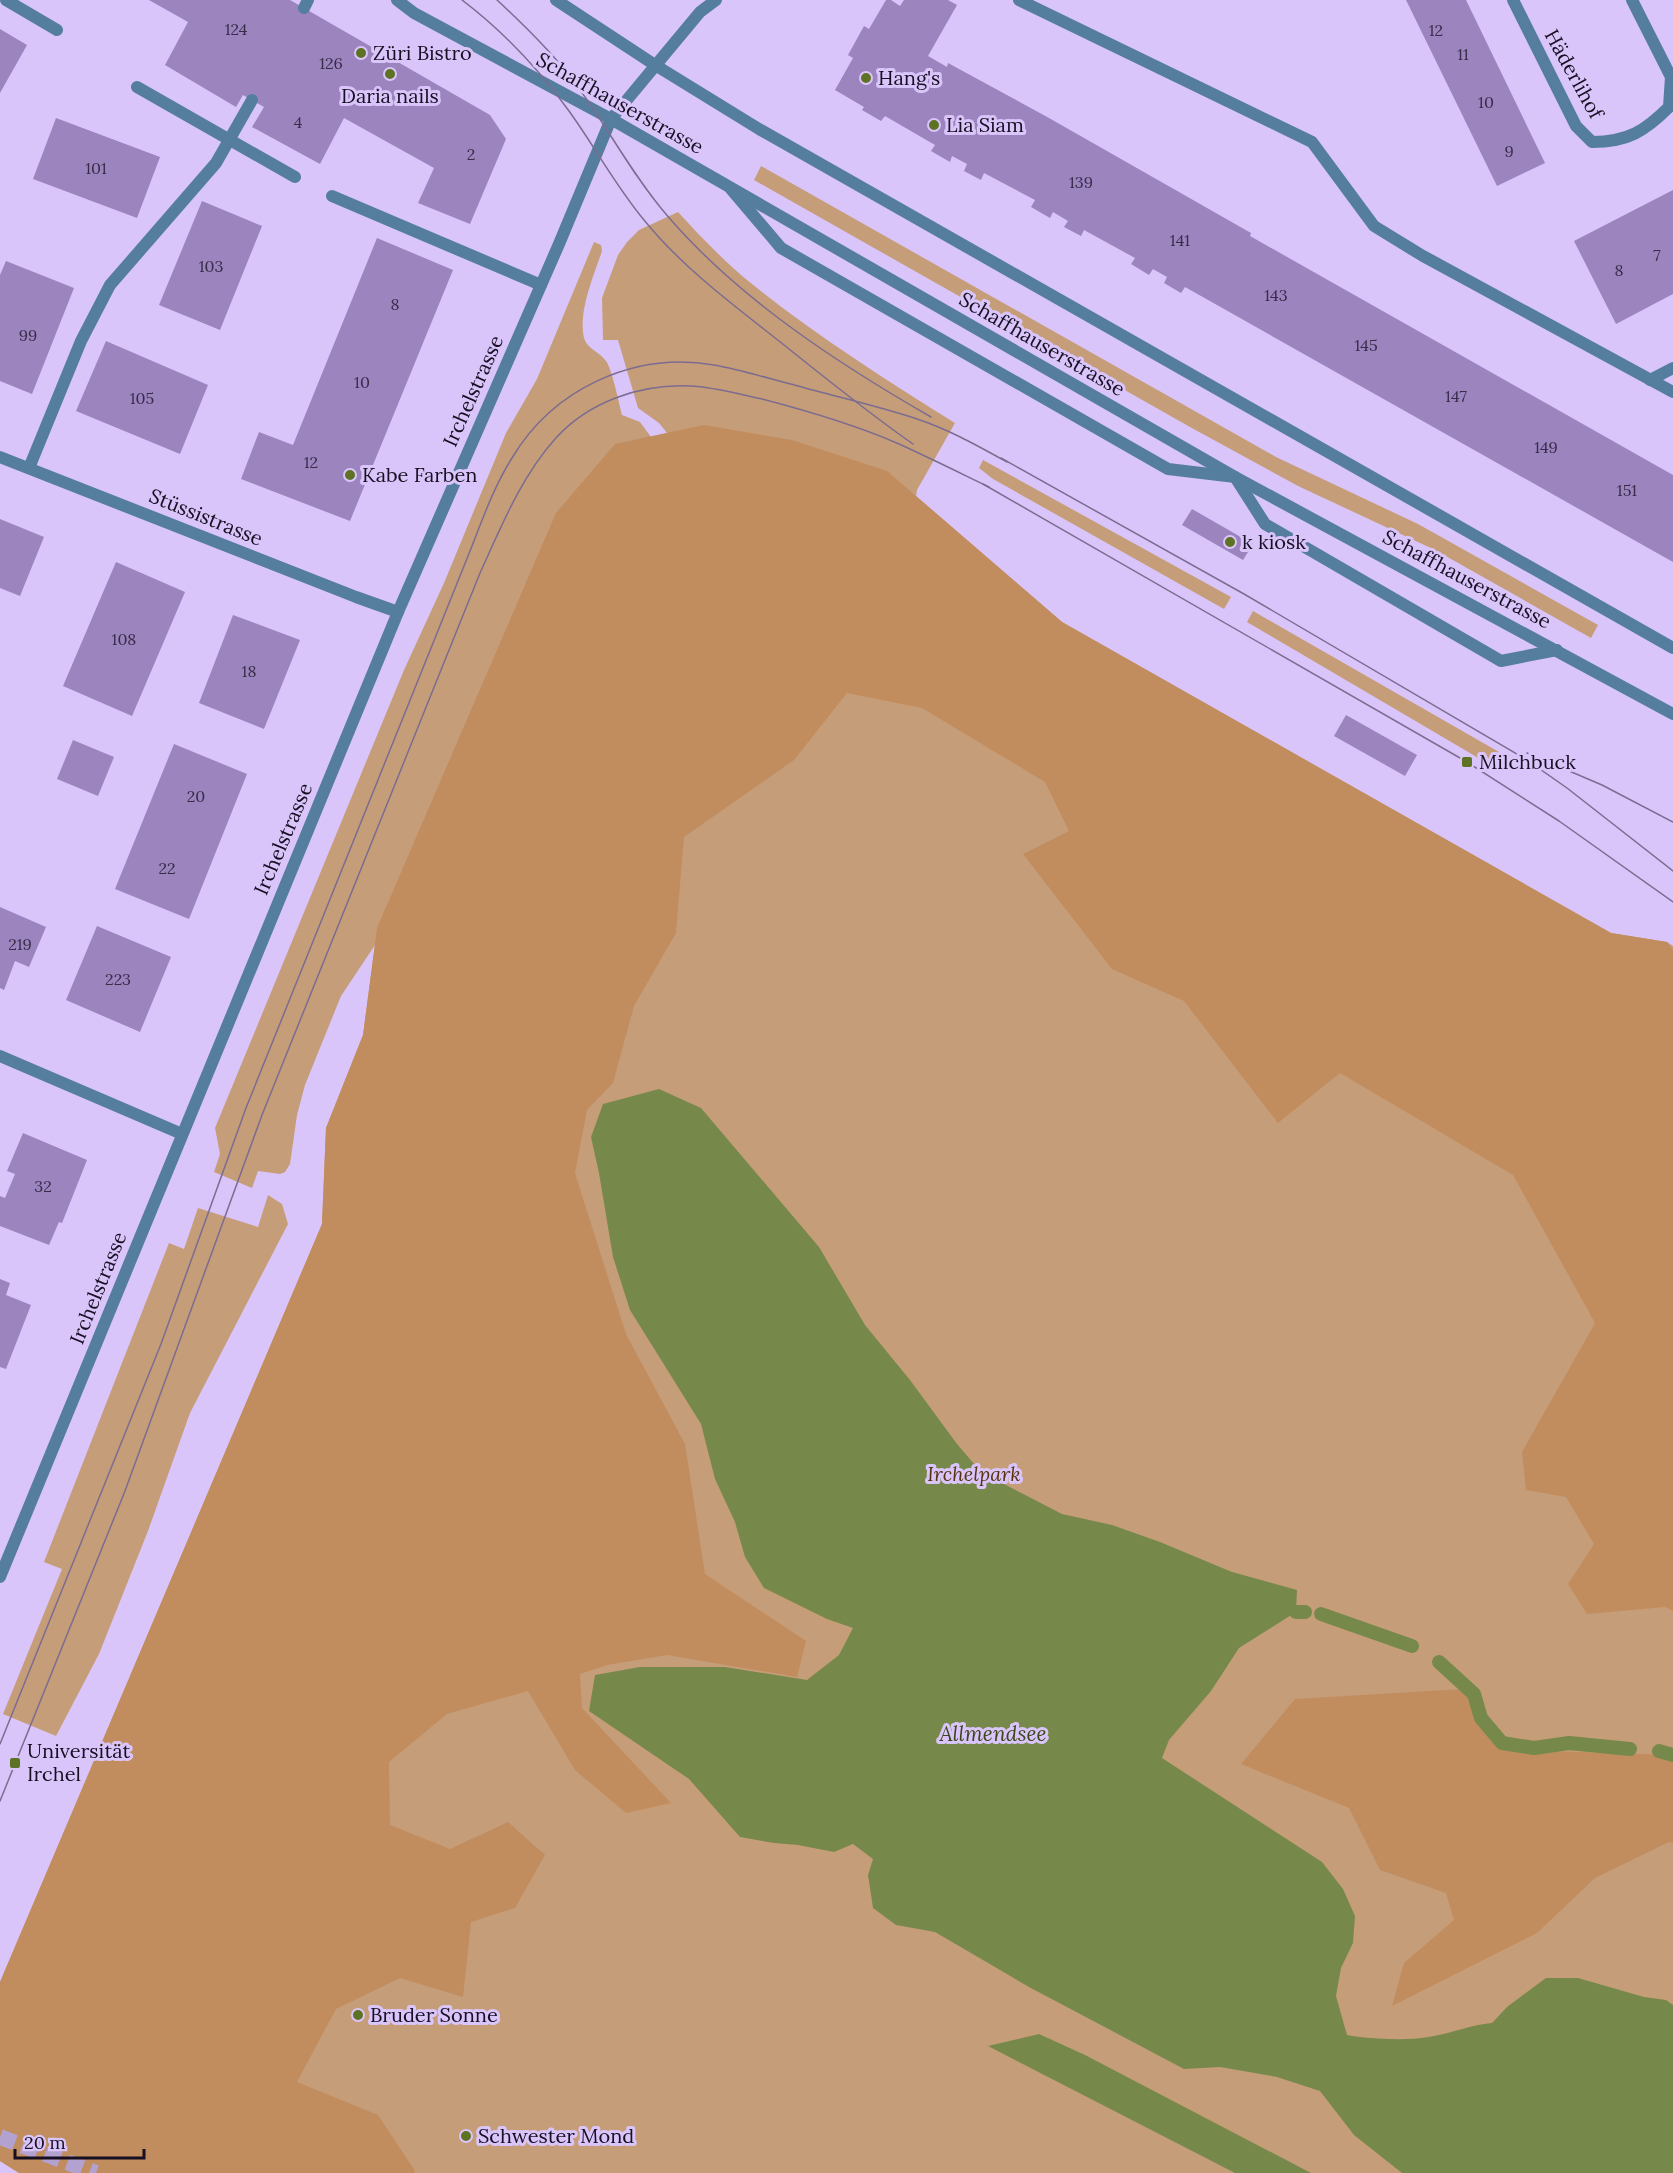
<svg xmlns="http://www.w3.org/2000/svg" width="1673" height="2173" font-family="Lora,serif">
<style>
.green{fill:#c69d79}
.forest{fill:#c18d5e}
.water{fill:#76894b}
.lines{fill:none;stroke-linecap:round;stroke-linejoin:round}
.stream{stroke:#76894b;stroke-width:14}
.building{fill:#9c84bf}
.trunk-tunnel{stroke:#b3a1cf;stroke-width:16;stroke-dasharray:16 8;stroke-linecap:butt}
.service{stroke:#557e9e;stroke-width:12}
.minor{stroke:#557e9e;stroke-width:12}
.tertiary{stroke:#557e9e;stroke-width:12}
.tram{stroke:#7b6c90;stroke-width:1.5}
.poi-dot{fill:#5d7222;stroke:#dac5fa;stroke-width:2}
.labels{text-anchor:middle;stroke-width:6;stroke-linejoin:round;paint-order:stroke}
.number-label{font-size:16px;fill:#382c49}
.poi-label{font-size:20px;fill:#170f22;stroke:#dac5fa;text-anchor:start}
.street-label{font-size:20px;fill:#170f22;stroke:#dac5fa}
.park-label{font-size:20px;font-style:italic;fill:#56330d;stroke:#dac5fa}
.water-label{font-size:21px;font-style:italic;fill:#3a4718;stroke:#dac5fa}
</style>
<rect width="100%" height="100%" fill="#dac5fa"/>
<!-- green -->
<g class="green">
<path d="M761,166L1276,457L1418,524L1598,625L1591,638L1435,550L1298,486L1190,427L754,180Z"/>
<path d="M678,212C700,236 722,259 747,280C812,333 883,378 955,423L917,490L916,496L1062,622L1611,933L1667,942L1673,946V2173H19L0,2161V1982L322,1224L326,1128L363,1035L375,945L341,996L305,1085L297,1115L290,1164L285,1172L280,1174L258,1171L252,1188L214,1172L220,1154L215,1128L404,670L444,583L506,433L537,379L594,242L601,245L602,251C594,275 578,312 584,338C587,349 600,352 606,361C612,369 619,403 622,415L640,422L651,437L667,433L659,423L638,408L618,340H603L602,298L618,255L627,242L639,230Z"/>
<path d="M983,460L1231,597L1224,609L993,479L979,468Z"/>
<path d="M1253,611L1499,752L1492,766L1247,622Z"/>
<path d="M268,1195L282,1204L288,1224L190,1413L148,1531L99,1654L56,1736L3,1714L62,1569L44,1562L169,1243L184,1249L198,1208L258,1227Z"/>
</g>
<!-- forest -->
<g class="forest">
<path d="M704,425L792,440L887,471L1062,622L1611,933L1667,942L1673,950V1611L1665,1607L1587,1614L1568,1584L1594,1544L1566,1497L1526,1490L1522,1452L1595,1323L1513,1175L1340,1073L1278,1123L1184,1001L1112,969L1023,854L1069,831L1045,782L922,708L847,693L794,760L684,837L676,933L634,1006L613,1083L587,1110L575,1173L626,1334L685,1444L705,1574L806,1641L797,1677L667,1655L607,1665L580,1674L582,1708L671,1803L626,1813L575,1770L528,1691L447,1714L389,1762L390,1825L450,1849L508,1822L545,1855L515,1908L471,1922L463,1997L400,1978L336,2009L297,2082L378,2115L415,2171L414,2173H19L0,2161V1982L322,1224L326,1128L363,1035L377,928L556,513L615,444Z"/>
<path d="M1463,1689L1513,1750L1673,1755V1843L1669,1842L1595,1878L1537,1933L1392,2006L1404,1963L1454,1920L1446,1893L1380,1870L1349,1808L1241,1764L1295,1699Z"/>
</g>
<!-- water -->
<g class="water">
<path d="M659,1089L701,1108L819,1247L865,1325L910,1380L957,1444L981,1472L1062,1514L1112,1525L1160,1542L1232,1572L1297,1590L1296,1612L1239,1648L1211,1691L1169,1740L1162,1758L1322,1862L1343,1889L1355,1916L1353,1943L1341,1968L1336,1996L1347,2035C1369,2039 1406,2041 1428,2037C1450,2034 1470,2025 1492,2023L1507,2007L1546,1978H1578L1644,1997L1666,2000L1673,2005V2173H1402L1354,2135L1320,2091L1277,2077L1220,2067L1184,2069L1029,1987L935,1932L896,1925L873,1908L868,1875L873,1859L853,1844L834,1852L798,1845L774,1843L740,1837L689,1779L589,1711L595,1675L640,1667H725L807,1680L839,1655L853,1628L827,1619L764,1588L745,1557L735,1522L715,1479L701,1424L630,1310L613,1257L599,1173L591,1137L603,1104Z"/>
<path d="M1039,2034L1085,2055L1311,2173H1235L988,2046Z"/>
</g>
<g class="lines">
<!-- stream -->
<g class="stream">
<path d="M1296,1612H1305"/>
<path d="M1321,1614L1412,1646"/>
<path d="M1439,1662L1474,1694L1481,1718L1502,1743L1534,1748L1569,1743L1630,1749"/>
<path d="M1659,1751L1673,1755"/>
</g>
</g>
<!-- building -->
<g class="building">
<path d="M149,0H290L490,115L506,139L470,224L418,203L434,168L344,118L320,164L252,127L264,107L243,95L236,107L165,65L188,22Z"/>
<path d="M886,0H891L900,6L904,0H948L957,5L928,56L947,67L948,63L1049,118L1251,233L1250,236L1673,475V562L1185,287L1181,293L1164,283L1167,277L1153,269L1149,275L1131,264L1135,258L1084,230L1081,236L1064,227L1068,221L1053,212L1050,218L1031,207L1035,200L984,173L981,180L964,171L967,164L952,156L950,162L931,151L935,145L885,116L881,121L862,110L864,107L835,90L853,58L848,55L864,26L869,29Z"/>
<path d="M1406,0H1466L1545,163L1497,186Z"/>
<path d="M0,29L27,45L0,93Z"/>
<path d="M56,118L160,157L137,218L33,179Z"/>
<path d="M1673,190V294L1616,324L1574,241Z"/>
<path d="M202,201L262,226L220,330L159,305Z"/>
<path d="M377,238L453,270L350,521L241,479L259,432L293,445Z"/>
<path d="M6,261L74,288L32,394L0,381V275Z"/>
<path d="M106,341L208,385L180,454L76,411Z"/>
<path d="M1192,509L1253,544L1243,560L1182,525Z"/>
<path d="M0,519L44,537L20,596L0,588Z"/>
<path d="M116,562L185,592L132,716L63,686Z"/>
<path d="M233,615L300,640L264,729L199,703Z"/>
<path d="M1346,715L1417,755L1405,776L1334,736Z"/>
<path d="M73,740L114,757L98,796L57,779Z"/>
<path d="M174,744L247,774L189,919L115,889Z"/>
<path d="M0,907L46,927L29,967L15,961L4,990L0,988Z"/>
<path d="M97,926L171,957L140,1032L66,1000Z"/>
<path d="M23,1133L87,1160L62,1223L59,1222L49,1245L0,1226V1196L5,1198L15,1174L7,1171Z"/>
<path d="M0,1279L10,1283L6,1295L31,1305L6,1369L0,1367Z"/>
</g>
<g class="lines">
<!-- trunk-tunnel -->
<path class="trunk-tunnel" d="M0,2137L96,2173"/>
<!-- service -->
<g class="service">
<path d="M6,0L57,30"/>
<path d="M1019,0L1312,142L1374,226L1423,256L1673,392"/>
<path d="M304,8L308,0"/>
<path d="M137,87L295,177"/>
<path d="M731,189L781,248L1168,469L1235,477L1265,524L1501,661L1557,650"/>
<path d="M332,196L541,285"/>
<path d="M1650,380L1673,368"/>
<path d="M29,468L81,341L110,285L216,163L252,100"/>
</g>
<!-- minor -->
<g class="minor">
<path d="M1513,0L1576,126L1592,142C1628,142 1645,131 1669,107L1671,77L1632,0"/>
<path d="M0,457L356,597L398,612"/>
<path d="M0,1056L182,1134"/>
</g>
<!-- tertiary -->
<g class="tertiary">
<path d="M397,0L414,13L611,119L1235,477L1673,714"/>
<path d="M556,0L655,65L759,129L1673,648"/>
<path d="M0,1577L398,612L559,244L611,119L700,12L716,0"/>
</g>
<!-- tram -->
<g class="tram">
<path d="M462,0C504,32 538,68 569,111C595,147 615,185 644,220C682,267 732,304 779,341C823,376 867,412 913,444"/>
<path d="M497,0C524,25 550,50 572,79C605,122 630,172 665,213C736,297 837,363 931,417"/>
<path d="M1001,458L1244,594L1527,760L1567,788L1673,871"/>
<path d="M983,484L1467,762L1559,821L1673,902"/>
<path d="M1527,753L1602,785L1673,822"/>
<path d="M0,1744L161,1344L246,1108L464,566C479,530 491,491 512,458C553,389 634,351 714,365C742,370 770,379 798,386C837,397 878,406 917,419C948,429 978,446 1007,462"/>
<path d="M0,1801L125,1491L262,1115L480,573C501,527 521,477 555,439C589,401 641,384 690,386C714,387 738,394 762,399C808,411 856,425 899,444C930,458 960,473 989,487"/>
</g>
</g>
<!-- markers -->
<g class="poi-dot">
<circle cx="361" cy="53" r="6"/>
<circle cx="390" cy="74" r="6"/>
<circle cx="866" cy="78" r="6"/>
<circle cx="934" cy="125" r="6"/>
<circle cx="350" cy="475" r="6"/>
<circle cx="1230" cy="542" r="6"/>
<rect x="1461" y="756" width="12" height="12" rx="3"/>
<rect x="9" y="1757" width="12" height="12" rx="3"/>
<circle cx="358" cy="2015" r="6"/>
<circle cx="466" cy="2136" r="6"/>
</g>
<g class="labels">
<!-- number labels -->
<g class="number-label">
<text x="236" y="35">124</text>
<text x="1436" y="36">12</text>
<text x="1463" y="60">11</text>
<text x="331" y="69">126</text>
<text x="1486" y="108">10</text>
<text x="298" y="128">4</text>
<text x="1509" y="157">9</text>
<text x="471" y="160">2</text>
<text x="96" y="174">101</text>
<text x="1081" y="188">139</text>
<text x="1180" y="246">141</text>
<text x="1657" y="261">7</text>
<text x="211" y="272">103</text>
<text x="1619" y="276">8</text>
<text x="1276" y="301">143</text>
<text x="395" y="310">8</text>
<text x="28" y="341">99</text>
<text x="1366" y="351">145</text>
<text x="362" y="388">10</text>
<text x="1456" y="402">147</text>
<text x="142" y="404">105</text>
<text x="1546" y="453">149</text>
<text x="311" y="468">12</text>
<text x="1627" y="496">151</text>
<text x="124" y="645">108</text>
<text x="249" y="677">18</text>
<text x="196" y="802">20</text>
<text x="167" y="874">22</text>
<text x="20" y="950">219</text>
<text x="118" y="985">223</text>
<text x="43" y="1192">32</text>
</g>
<!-- poi labels -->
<g class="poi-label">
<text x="373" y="60">Züri Bistro</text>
<text x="878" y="85">Hang's</text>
<text x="390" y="103" text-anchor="middle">Daria nails</text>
<text x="946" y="132">Lia Siam</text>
<text x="362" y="482">Kabe Farben</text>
<text x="1242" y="549">k kiosk</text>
<text x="1479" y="769">Milchbuck</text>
<text x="27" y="1758">Universität<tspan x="27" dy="23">Irchel</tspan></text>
<text x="370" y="2022">Bruder Sonne</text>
<text x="478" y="2143">Schwester Mond</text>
</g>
<!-- street labels -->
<g class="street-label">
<text transform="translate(1574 74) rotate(61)" y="7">Häderlihof</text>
<text transform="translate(620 103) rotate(29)" y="7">Schaffhauserstrasse</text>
<text transform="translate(1042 344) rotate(30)" y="7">Schaffhauserstrasse</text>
<text transform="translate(473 391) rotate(-66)" y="7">Irchelstrasse</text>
<text transform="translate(206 517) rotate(22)" y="7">Stüssistrasse</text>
<text transform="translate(1467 579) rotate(28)" y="7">Schaffhauserstrasse</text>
<text transform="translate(283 839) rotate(-67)" y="7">Irchelstrasse</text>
<text transform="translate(98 1288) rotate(-68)" y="7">Irchelstrasse</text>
</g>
<!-- park labels -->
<g class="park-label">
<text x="974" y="1481">Irchelpark</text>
</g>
<!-- water labels -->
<g class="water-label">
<text x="993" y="1741">Allmendsee</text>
</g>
</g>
<!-- scale -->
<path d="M15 2149v9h129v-9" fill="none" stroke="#170f22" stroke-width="3"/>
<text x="24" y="2149" font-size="18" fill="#170f22" stroke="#dac5fa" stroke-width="4.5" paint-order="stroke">20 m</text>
</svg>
